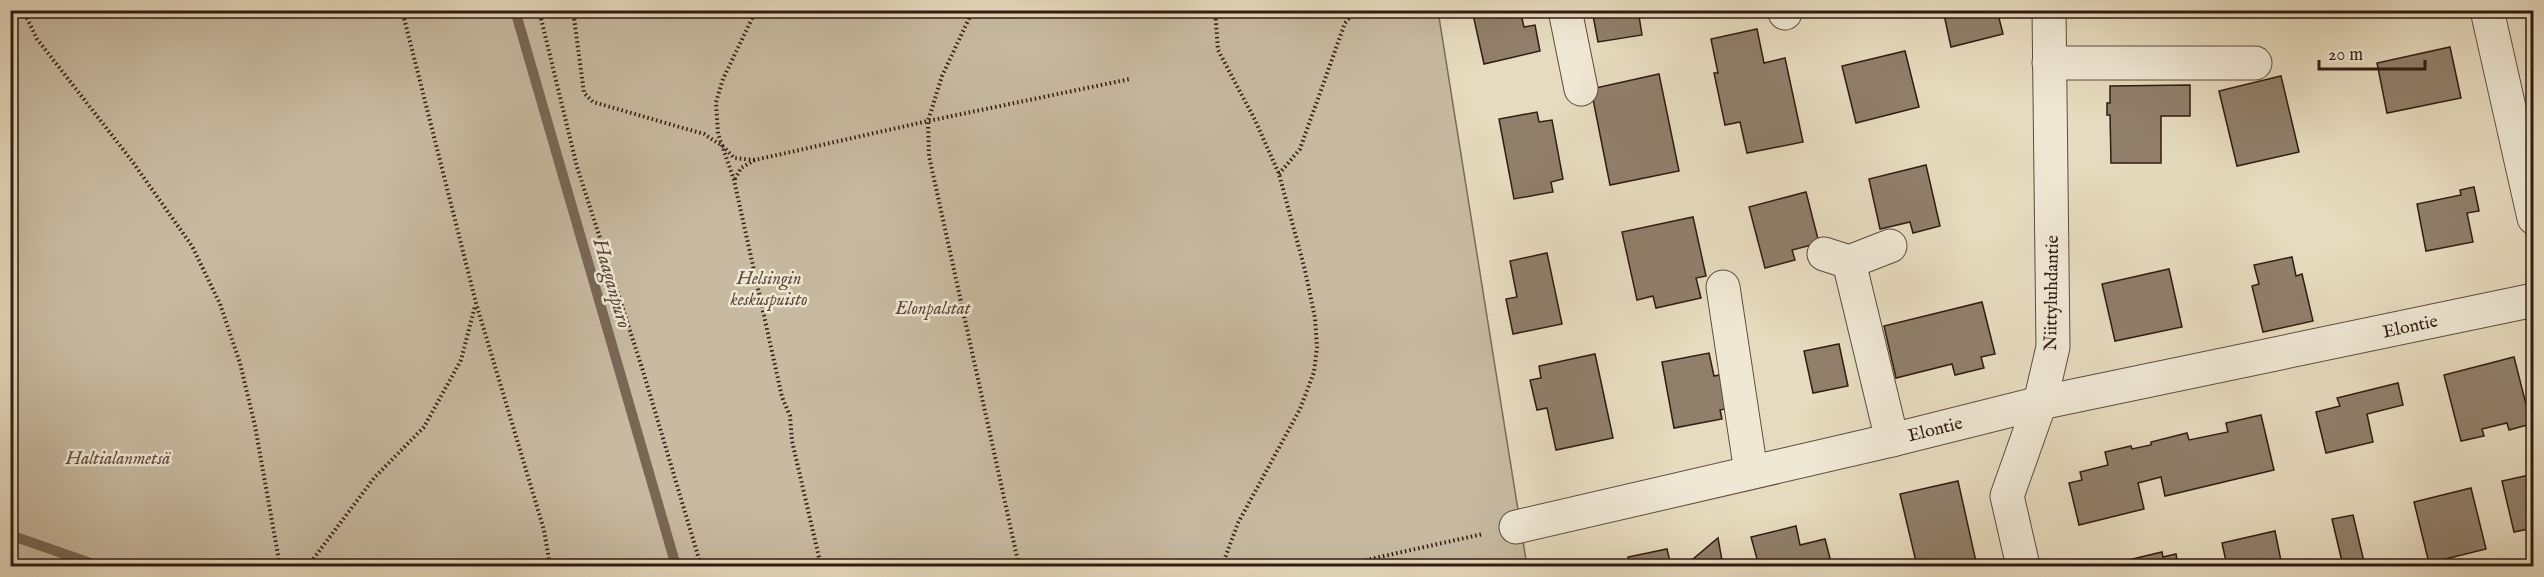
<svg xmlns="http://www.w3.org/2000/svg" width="2544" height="577" font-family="'IM FELL English',serif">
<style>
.green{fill:#c7baa1;stroke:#7c6a5a;stroke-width:1.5}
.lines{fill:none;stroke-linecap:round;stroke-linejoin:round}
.stream{stroke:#796756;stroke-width:10}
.building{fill:#907f6b;stroke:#321b12;stroke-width:1.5}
.minor-casing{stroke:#5f4b3d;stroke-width:35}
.path{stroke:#321b12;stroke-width:4;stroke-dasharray:1.5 3;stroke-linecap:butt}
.minor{stroke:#efe8d5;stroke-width:33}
.labels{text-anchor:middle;stroke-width:5;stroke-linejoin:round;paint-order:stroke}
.park-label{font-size:18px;font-style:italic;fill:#5f4b3d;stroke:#efe8d5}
.street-label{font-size:18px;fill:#321b12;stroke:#efe8d5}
.water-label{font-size:20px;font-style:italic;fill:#5c473a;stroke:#efe8d5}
</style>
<rect width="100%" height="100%" fill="#e6dbbe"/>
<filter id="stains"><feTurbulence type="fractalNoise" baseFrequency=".00333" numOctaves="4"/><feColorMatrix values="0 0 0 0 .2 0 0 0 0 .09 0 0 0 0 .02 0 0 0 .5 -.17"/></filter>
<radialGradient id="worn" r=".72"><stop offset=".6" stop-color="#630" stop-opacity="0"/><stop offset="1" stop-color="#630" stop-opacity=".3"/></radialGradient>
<!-- green -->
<path class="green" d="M10,11H1438L1527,566H11Z"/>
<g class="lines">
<!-- stream -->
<g class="stream">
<path d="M515,10L676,566"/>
<path d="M10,535L99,566"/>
</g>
</g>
<!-- building -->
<g class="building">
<path d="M1472,10H1520L1524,27L1535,25L1540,51L1484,64Z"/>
<path d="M1592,10H1638L1642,35L1598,42Z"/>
<path d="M1943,10H1997L2003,34L1951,47Z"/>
<path d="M1757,29L1764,63L1785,58L1803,142L1747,153L1740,122L1725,125L1714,73H1718L1711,39Z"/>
<path d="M2450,47L2461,98L2387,113L2377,63Z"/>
<path d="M1905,51L1919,107L1856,123L1842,66Z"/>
<path d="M1659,74L1679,171L1610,185L1591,89Z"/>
<path d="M2281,76L2299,152L2237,166L2219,91Z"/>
<path d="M2190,85V116H2161V163H2111L2110,115H2107V103H2110V86Z"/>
<path d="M1537,112L1539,122L1552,120L1563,179L1551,182L1553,192L1514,199L1499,119Z"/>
<path d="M1926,165L1940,226L1913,233L1910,222L1880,229L1869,179Z"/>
<path d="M2474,187L2479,211L2467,213L2473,242L2426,251L2417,204L2461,195L2460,190Z"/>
<path d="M1806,192L1819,243L1792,250L1795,260L1765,268L1749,207Z"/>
<path d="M1693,217L1706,276L1696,278L1701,298L1656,308L1653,296L1637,300L1622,232Z"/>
<path d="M1547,253L1562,324L1513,334L1506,299L1517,297L1510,261Z"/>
<path d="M2292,257L2296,276L2302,274L2313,321L2263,332L2252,286L2259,284L2254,265Z"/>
<path d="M2169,269L2182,327L2115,341L2102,284Z"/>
<path d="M1982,302L1995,354L1981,357L1984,368L1955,375L1952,364L1896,378L1884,326Z"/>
<path d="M1839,344L1848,386L1813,393L1804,351Z"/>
<path d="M1709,353L1714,376L1724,374L1730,408L1720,410L1722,419L1674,428L1662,362Z"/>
<path d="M1595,354L1613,438L1556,450L1547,408L1537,410L1530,380L1541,378L1539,366Z"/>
<path d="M2514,357L2531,424L2509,430L2507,423L2482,429L2484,436L2461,441L2444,375Z"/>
<path d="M2398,383L2403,405L2367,414L2373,442L2326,453L2316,412L2340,406L2337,398Z"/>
<path d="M2261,415L2274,470L2165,496L2161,477L2138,483L2144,509L2079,525L2069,483L2082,480L2080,472L2108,465L2105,452L2131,446L2132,449L2151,445V442L2187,433L2189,440L2228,432L2226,423Z"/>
<path d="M2534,474V528L2514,532L2502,481Z"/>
<path d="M1958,481L1977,566H1917L1900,494Z"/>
<path d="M2471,488L2486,549L2429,563L2414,502Z"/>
<path d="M2353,515L2365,566H2343L2332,519Z"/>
<path d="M1796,526L1800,545L1825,539L1832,566H1759L1751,537Z"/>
<path d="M2275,531L2282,566H2227L2222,543Z"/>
<path d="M1718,538L1723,566H1695L1693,559Z"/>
<path d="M1667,549L1671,566H1630L1628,557Z"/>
<path d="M2162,552L2163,557L2176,554L2178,566H2120L2129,564L2128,560Z"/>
</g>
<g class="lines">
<defs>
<g id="minor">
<path d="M1565,10L1581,89"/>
<path d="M1784,10L1785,13"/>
<path d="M2487,10L2534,218"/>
<path d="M2049,63H2255"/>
<path d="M1824,254L1849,262L1890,246"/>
<path d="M1849,262L1892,440"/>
<path d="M1723,287L1751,472"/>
<path d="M1516,527L1892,440L2040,403L2534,300"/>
<path d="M2023,566L2007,496L2040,403L2053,347L2049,10"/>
</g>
</defs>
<!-- minor casing -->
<use href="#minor" class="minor-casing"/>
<!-- path -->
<g class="path">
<path d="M23,10L37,39L132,161L192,246L220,304L240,363L255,426L280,566"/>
<path d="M402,10L476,303L544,530L550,566"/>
<path d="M539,10L577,167L643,371L701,566"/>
<path d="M573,10L584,93L593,102L704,134L724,147L734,158L755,160"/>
<path d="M756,10L723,79L716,102L718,134L734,180L782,397L790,416L792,441L821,566"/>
<path d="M973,10L942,76L928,121L929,156L1019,566"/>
<path d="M1215,10L1218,50L1255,120L1279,174L1305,270L1315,318L1317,347L1314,372L1300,409L1238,523L1222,566"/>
<path d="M1279,174L1300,149L1345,23L1356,10"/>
<path d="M735,179L741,168L755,160L928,121L1130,79"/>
<path d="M10,564L17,566"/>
<path d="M308,566L374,478L424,427L461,360L475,306"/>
<path d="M1339,566L1483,534"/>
</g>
<!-- minor -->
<use href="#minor" class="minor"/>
</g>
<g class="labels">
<!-- park labels -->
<g class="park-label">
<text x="769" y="284">Helsingin<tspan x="769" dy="21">keskuspuisto</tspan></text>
<text x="933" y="314">Elonpalstat</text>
<text x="118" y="464">Haltialanmetsä</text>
</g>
<!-- street labels -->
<g class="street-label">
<text transform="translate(2051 293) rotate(-89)" y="6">Niittyluhdantie</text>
<text transform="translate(2410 326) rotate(-12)" y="6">Elontie</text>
<text transform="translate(1935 429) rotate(-14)" y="6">Elontie</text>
</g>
<!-- water labels -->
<g class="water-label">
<text transform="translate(613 283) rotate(74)" y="7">Haaganpuro</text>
</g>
</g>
<!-- margin -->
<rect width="2544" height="577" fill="none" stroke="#e6dbbe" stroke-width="36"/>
<rect x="12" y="12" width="2520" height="553" fill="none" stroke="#321b12" stroke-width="3"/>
<rect x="18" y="18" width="2508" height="541" fill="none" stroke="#321b12" stroke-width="1.5"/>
<!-- scale -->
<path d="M2319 60v9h106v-9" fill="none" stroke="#321b12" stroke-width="3"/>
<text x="2328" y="60" font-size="18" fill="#321b12" stroke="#efe8d5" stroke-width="4.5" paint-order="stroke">20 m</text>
<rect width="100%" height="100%" filter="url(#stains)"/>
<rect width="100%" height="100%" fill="url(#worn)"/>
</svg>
